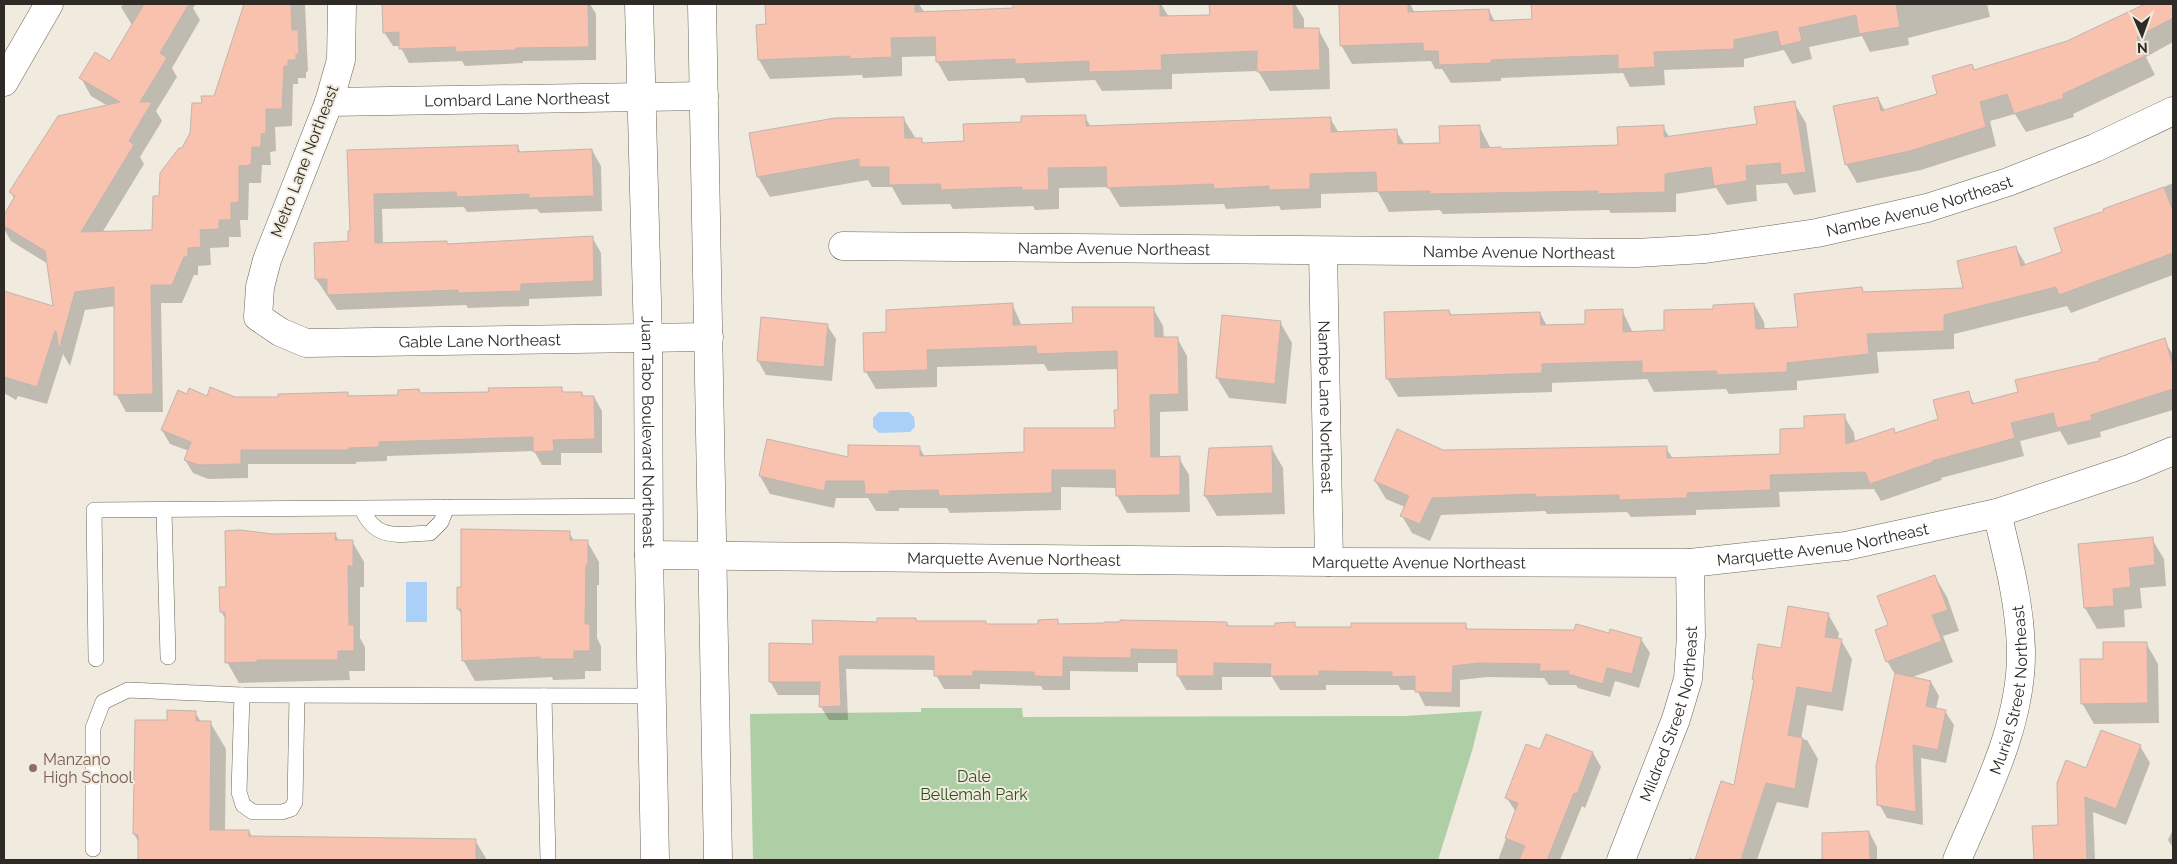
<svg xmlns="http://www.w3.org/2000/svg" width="2177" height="864" font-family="Raleway,sans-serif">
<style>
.green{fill:#aecea5}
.water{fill:#abd0f7}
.shadow{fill:#0003}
.building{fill:#f8c2af;stroke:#c2b4af}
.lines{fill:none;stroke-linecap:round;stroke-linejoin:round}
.lane-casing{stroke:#6b655b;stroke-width:16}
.street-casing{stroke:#6b655b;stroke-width:29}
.secondary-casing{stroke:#6b655b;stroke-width:29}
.lane{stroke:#fff;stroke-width:15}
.street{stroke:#fff;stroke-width:28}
.secondary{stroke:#fff;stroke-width:28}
.education-dot{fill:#8d6e63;stroke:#f1eade;stroke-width:2}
.labels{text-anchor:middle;stroke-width:4;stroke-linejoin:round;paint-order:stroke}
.street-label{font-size:16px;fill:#2e2b26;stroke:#f1eade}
.education-label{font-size:16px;fill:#785e54;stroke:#f1eade;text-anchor:start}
.park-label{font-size:16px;fill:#29541c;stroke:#f1eade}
</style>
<rect width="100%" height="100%" fill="#f1eade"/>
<!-- green -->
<path class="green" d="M921,708H1022L1023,717L1405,716L1482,711L1472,751L1438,860H753L750,714L921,712Z"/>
<!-- water -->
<g class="water">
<path d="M879,412H909L914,417L915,427L910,432L879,433L873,427V418Z"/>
<rect x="406" y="582" width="21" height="40"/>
</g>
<!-- shadow -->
<g class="shadow">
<path d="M123,4H196L193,8L200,20L172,68L177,77L156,111L162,121L140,157L144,164L102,233L153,231L160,197L203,105L215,97L246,4H305L308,71L306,72V78H298V84H293L292,126L275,127L276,151L270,152L271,165H262L261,183H249L248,220H240L241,237H229V247L210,248L211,265L198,266V275H194L182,303H161L163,412H126L116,394V306L85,310L70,366L63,354L47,404L18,396L16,400L4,393L5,293L54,308L48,264L11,241L4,229V218L15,199L10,192L108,106L91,96L81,78L111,63L132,25L121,7Z"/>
<path d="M383,4H590L596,14V60L523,61V63L465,66L462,61L409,63L400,46H393L384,32Z"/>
<path d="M767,4H919L925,13L1014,10V4H1161L1169,17L1211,16V4H1295L1304,19V30L1318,29L1329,49L1330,89L1270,91L1258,71L1172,74V89L1102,91L1095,80L1027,83L1024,78L948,81L937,61V56L902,57V76L863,78L862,75L770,79L759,60L767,25Z"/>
<path d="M1340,4H1410L1415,13L1489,10L1495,22L1533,20V4H1987L1990,17L1908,38L1909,45L1870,52L1862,36L1809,47L1812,59L1792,64L1784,50L1744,59V67L1664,70L1665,85L1630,87L1623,73L1501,78V81L1451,83L1442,69H1435L1431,61L1352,64L1341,45Z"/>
<path d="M2141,4H2173V42L2146,57L2155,75L2073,114L2074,117L2026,132L2015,114L1990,121L1996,146L1921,170L1857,183L1846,164L1878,98L1885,111L1939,94L1972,65L1975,71L2068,42L2142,7Z"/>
<path d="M1794,103L1806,123L1816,192L1794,195L1787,183L1756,185L1757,201L1727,205L1716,188L1676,194V212L1611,213L1609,210L1443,214L1440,210L1389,212L1378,192L1321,194V208L1281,210L1279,206L1226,209L1224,204L1120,207L1108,187L1059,188V209L1035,210L1033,206L953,209L950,204L902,205L892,187H872L868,180L770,197L758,177L751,134L903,118L916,139H921L924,144L965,142L1023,123L1085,117L1091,127L1330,118L1339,133L1396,131L1405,145L1441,144L1479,126L1491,149L1502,150L1619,146L1663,127L1670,138L1758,125Z"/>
<path d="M517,146L521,153L592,150L601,166L602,211L540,213L537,209L467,212L464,207L382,209L383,244L446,242L448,245L592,237L601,253L602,296L529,299V306L468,308L466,305L337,310L316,279L350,243L351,233L348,151Z"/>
<path d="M2173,183V275L2071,313L2067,306L1954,334V349L1877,352L1879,373L1797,381V390L1729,394L1726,389L1654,392L1647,379L1552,383V392L1398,397L1387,378L1449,311L1452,316L1540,313L1547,326L1587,325L1622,310L1633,333L1666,331L1714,310L1754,304L1764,322L1765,330L1799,328L1862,288L1864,293L1965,289L2016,248L2026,265L2063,252L2106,212Z"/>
<path d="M1012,304L1022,326L1074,324L1153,308L1163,326L1164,338H1177L1187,356L1188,411L1160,412V458H1179L1189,475L1190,512L1127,513L1117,495V488L1061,487V510L950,513L947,508H899V511H876L868,498H836L834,508L770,494L760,476L850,458L919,447L925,457L1025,453L1116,429L1119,411V369L1048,371L1044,364L937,367V387L876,389L866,372L888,334Z"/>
<path d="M1280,322L1292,343L1286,404L1229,398L1217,378Z"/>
<path d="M827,325L836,339L832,381L766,375L758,361Z"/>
<path d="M2164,340L2172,353L2173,352V410L2100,432L2101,437L2068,445L2060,431L2020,441L2024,456L1941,478L1942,480L1881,501L1874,489L1779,492L1780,507L1696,510V515L1631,517L1627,512L1547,514L1545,511L1441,515L1430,541L1412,533L1402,516L1405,507L1386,499L1375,481L1443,451L1666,448L1673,459L1782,455L1806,430L1844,416L1854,433L1855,442L1893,429L1896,434L1940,420L1968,392L1975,405L2019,393Z"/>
<path d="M561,388L564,393H582L584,397H594L602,411V453H561V465H542L534,451L387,456V461L356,462V464H248V478L208,479L193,473L185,460L189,451L170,444L162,430L187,395L235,399L347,394L349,398L421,394H490Z"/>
<path d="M1271,447L1283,468L1285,514L1217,516L1205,496Z"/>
<path d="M569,532L574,541H587L599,562V585H597V638L601,646V671H585V679L553,680L552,677L475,681L463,660V616L458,609L462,588Z"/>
<path d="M335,534L339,541H352L364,562V587H360V638L365,647V671H349L350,680L239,683L227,662L226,620L221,611L227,588L273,535Z"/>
<path d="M2152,539L2164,559L2166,586L2140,588L2142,608L2124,610L2125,627L2097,629L2085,608L2079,545Z"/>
<path d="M1935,577L1947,597L1959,631L1943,636L1953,662L1910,678L1931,682L1939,696L1936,709L1945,711L1954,725L1946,763L1921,758L1923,825L1887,818L1879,804L1896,676L1887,661L1889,626Z"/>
<path d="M1828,614L1839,633L1838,640H1841L1852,659L1843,711L1807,705L1801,739L1807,740L1818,759L1808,808L1777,802L1757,860H1689V858L1696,860L1735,787L1755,682L1753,679L1782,649Z"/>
<path d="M916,619L917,622L987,626L1039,625L1057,621L1060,625L1227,623L1229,627H1276L1294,624L1296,628L1352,629L1465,624L1468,630L1610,634L1641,639L1650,653L1639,688L1615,681L1610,697L1578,688L1576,685H1549L1544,678L1487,677L1460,680V707L1425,706L1417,690H1401L1398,685H1326V690H1280L1272,677H1222V690H1186L1178,676V663H1138V672L1070,671V690H1043L1041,686L980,684V689H944L936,675V670L846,669L848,720H829L821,707V695H778L770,681L814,645L878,623Z"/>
<path d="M2146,643L2158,664L2159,723L2094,724L2082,703L2104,660Z"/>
<path d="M195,712L201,722H210L226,749L225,831H249L252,837L475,840L487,860H139V843L134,834L168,721Z"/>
<path d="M1547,735L1593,753L1601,767L1585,808L1582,806L1560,860H1498L1516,812L1506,797L1541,751Z"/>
<path d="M2140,746L2150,763L2126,825L2093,812L2095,860H2035L2034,827L2060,826L2087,770Z"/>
<path d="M2173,829V848L2168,840Z"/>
<path d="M1869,832L1877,847V860H1824L1823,834Z"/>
</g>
<!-- building -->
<g class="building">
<path d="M144,4H189L160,53L167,58L140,102H152L129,141L134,145L81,232L152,230L153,196H159L160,173L179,148H182L190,133L192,103H202L201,96H214L244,4H291L292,30H298L299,54H296V60H288V66H284L282,109H266V133L261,134V147H252L251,165L239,166V202L231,203V220H219V229L200,230L201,247L188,248V257H184L172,285H151L153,394L114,395V287L75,292L59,350L56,331H55L37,387L4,377V291L53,306L45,251L4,226V215L15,196L9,192L58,116L120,102L79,78L95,52L110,61Z"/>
<path d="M382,4H588L589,47L516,48V50L456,52L455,47L399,49V32L383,33Z"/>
<path d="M765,4H915V12L1013,8V4H1160V16L1210,15L1209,4H1293L1294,28H1319L1320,70L1257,72V51L1161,55L1162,70L1089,72V61L1015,64V59L936,62L935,37L891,38L892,57L850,59V56L758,60L756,25L766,24Z"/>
<path d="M1339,4H1408V12L1489,9L1490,21L1532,19L1531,4H1896L1900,27L1859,34L1856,15L1799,28L1802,41L1781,46L1777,31L1734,40V49L1654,52L1655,67L1618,69V55L1491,60V63L1439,65L1438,51H1423V43L1340,46Z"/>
<path d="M2145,4H2173V18L2137,37L2145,56L2063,94L2064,98L2014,114L2007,94L1980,102L1986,127L1910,151L1845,165L1833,106L1878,97L1881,111L1937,94L1932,76L1972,64L1974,70L2067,41Z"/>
<path d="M1795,101L1806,172L1781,175L1780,163L1746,166L1747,181L1714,186L1711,167L1665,174V192L1598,194V191L1430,194V191L1377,192L1376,172L1310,174V189L1269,190V186L1214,189L1213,184L1107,188L1106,167L1048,168L1049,190H1022V187L941,190L940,184L889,185V167H859V159L757,177L749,133L835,118L904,117L905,138H922V143L964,141L963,124L1021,122V116L1086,115V126L1331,117V132L1397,129L1398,144L1440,143L1439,126L1480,125L1481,148L1501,147V149L1618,145L1617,127L1664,125V137L1757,124L1754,107Z"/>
<path d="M518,145V152L592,149L594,196L529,198V194L457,197L456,192L374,194L375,243L447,241V244L593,236L594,281L521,284V291L458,293V290L327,295V279H315L314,243L348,241V231H350L347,150Z"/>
<path d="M2164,187L2173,211V253L2059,295L2056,287L1944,315V331L1867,334L1869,354L1787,363V372L1717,375L1716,371L1642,373V361L1542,364V373L1386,379L1384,312L1449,310L1450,315L1540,312L1541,325L1585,324V310L1623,309V332L1664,330V310L1713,309V305L1754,303L1756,329L1798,327L1794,294L1862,287L1863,292L1963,288L1957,261L2016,246L2021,266L2062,252L2054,228L2104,211L2103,209Z"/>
<path d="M1013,303V325L1073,323L1072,307H1154L1155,337H1178L1179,394L1150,395L1151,457L1180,456V495L1116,496L1115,470H1052V493L939,496L938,490L889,491V494H865L864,481H826L824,491L759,476L767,439L848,457V445L920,446V456L1024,452V428H1115L1114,410H1118L1117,351L1037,354L1036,346L927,350L928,370L864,372L863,333L886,332V310Z"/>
<path d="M1222,315L1281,321L1275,384L1216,378Z"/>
<path d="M761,317L828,324L824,367L757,361Z"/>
<path d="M2165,338L2173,366V389L2091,415L2092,420L2057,428L2053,413L2011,423L2015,438L1932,461L1933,462L1870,484L1865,472L1770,475L1771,490L1687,493V498L1619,500V495L1536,497L1535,494L1432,498L1420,524L1400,516L1409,496L1374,481L1397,429L1443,450L1667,446V458L1780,454V429L1804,428V416L1845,414L1846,444L1894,428L1895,433L1938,419L1933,400L1969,391L1972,404L2018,392L2015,380L2099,361V359Z"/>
<path d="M210,387L235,397H278V394L316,393L348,392V396L398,395V390L419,389L420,393L489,392L488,388L562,387V392H582V396H594L595,439L553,440L554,451L533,452V437L379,442V447L349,448L348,450H241V464L199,465L184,460L191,442L161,430L178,390L187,394L189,388L207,396Z"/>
<path d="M1272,446L1273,493L1204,496L1209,448Z"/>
<path d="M461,529L570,531V540H588V565H586L585,624H590V651H574V659H540V657L462,661L461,609H457V587H461Z"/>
<path d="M240,530L273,534L336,533L335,540H353V566H348L349,625H354V651H338V660H257V662L225,663V612H220L219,587H226L225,531Z"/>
<path d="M2153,537L2155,565L2129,568L2131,587L2113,589L2114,606L2084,608L2078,544Z"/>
<path d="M1935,575L1948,610L1932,615L1942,641L1886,662L1875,630L1888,625L1877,596Z"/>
<path d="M1788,606L1829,613L1825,637L1842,639L1832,693L1797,687L1788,735L1803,738L1795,789L1766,783L1741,860H1695L1721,781L1734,785L1754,680L1752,679L1758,644L1781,648Z"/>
<path d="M877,618H916V621H986V624H1038V620L1058,619V624L1104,623V622H1120V620L1227,622V626H1275V623L1295,622V627H1351V623H1466V629L1574,630L1576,624L1609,633L1610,629L1642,638L1632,674L1607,668L1603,684L1568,674L1569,671H1539L1540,664L1478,663L1453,666L1452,693L1415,692V676L1392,677V672L1319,671V676H1270L1271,664L1214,663V676H1177V650L1131,649V658L1063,657V677L1034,676V672L973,671V676H934V656H839L841,706L819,707L820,682H769V643L813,644L812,620L877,622Z"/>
<path d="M2103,642H2147L2148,703L2081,704L2080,659H2103Z"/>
<path d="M1895,673L1931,681L1926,706L1946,710L1938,750L1913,745L1916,812L1877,805L1876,766Z"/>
<path d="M167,710L196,711V721H211L210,830H249V836L476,839V860H138V835L133,834L135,720H167Z"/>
<path d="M2101,730L2141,745L2116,809L2085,797L2087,860H2034L2032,826L2058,825L2057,783L2066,760L2086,768Z"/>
<path d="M1546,734L1593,752L1577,794L1574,793L1547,860H1519L1525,846L1505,838L1518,803L1505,798L1526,744L1540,749Z"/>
<path d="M1869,831L1870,860H1822V833Z"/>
</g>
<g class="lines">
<defs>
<g id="lane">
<path d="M362,509C376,542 400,534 430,533L441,522L447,507"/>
<path d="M164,510L168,657"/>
<path d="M96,659L94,510L649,506"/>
<path d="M242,695L239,792L243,805L253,812H282L291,809L295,802L297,696"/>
<path d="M544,696L548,860"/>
<path d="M93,849V728L103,702L128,690L242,695L652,696"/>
</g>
<g id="street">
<path id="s1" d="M342,4L341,60L329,102L267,260L260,287L258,317L280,332L306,343L709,337"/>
<path d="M4,82L49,4"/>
<path id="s2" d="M329,102L704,96"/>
<path id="s3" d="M843,246L1636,253L1705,249L1817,233L1927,208L2008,182L2095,148L2173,111"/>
<path id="s4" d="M1323,252L1329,562"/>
<path id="s5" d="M649,555L1329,562L1690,563L1846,546L1997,513L2132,468L2173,451"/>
<path id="s6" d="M1621,860L1676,719L1688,679L1691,636L1690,563"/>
<path id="s7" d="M1957,860C1985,794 2022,724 2021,651C2020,604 2008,558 1997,513"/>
</g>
<g id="secondary">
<path id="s8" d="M639,4L648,338L649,555L655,860"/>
<path d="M702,4L718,860"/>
</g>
</defs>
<!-- lane casing -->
<use href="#lane" class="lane-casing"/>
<!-- street casing -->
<use href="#street" class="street-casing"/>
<!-- secondary casing -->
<use href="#secondary" class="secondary-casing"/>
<!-- lane -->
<use href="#lane" class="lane"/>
<!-- street -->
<use href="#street" class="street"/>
<!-- secondary -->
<use href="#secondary" class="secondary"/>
</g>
<!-- markers -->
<circle class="education-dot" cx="33" cy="768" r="5"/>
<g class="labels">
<!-- street labels -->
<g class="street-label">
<text dy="6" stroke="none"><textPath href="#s2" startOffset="188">Lombard Lane Northeast</textPath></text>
<text transform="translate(304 161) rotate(-69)" y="6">Metro Lane Northeast</text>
<text dy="6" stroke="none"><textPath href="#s3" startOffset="1081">Nambe Avenue Northeast</textPath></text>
<text dy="6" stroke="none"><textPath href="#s3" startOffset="271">Nambe Avenue Northeast</textPath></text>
<text dy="6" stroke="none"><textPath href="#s3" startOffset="676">Nambe Avenue Northeast</textPath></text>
<text dy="6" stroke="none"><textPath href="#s1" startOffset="556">Gable Lane Northeast</textPath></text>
<text dy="6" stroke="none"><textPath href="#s4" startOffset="155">Nambe Lane Northeast</textPath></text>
<text dy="6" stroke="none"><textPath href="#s8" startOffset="428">Juan Tabo Boulevard Northeast</textPath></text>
<text dy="6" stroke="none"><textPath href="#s5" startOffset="1175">Marquette Avenue Northeast</textPath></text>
<text dy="6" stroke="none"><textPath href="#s5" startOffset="365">Marquette Avenue Northeast</textPath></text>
<text dy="6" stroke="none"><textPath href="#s5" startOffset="770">Marquette Avenue Northeast</textPath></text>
<text dy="6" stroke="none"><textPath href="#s7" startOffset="180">Muriel Street Northeast</textPath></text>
<text dy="6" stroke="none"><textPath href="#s6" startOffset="155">Mildred Street Northeast</textPath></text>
</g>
<!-- education labels -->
<g class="education-label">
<text x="43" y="765">Manzano<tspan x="43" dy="18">High School</tspan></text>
</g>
<!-- park labels -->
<g class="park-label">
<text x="974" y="782">Dale<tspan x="974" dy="18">Bellemah Park</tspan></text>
</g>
</g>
<!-- border -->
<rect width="2177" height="864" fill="none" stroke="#2e2b26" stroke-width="10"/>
<!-- north arrow -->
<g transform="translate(2142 35) rotate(178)" stroke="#f1eade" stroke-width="4" paint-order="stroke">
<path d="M0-4L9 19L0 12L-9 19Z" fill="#2e2b26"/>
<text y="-8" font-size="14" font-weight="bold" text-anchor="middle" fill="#2e2b26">N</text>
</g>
</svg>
